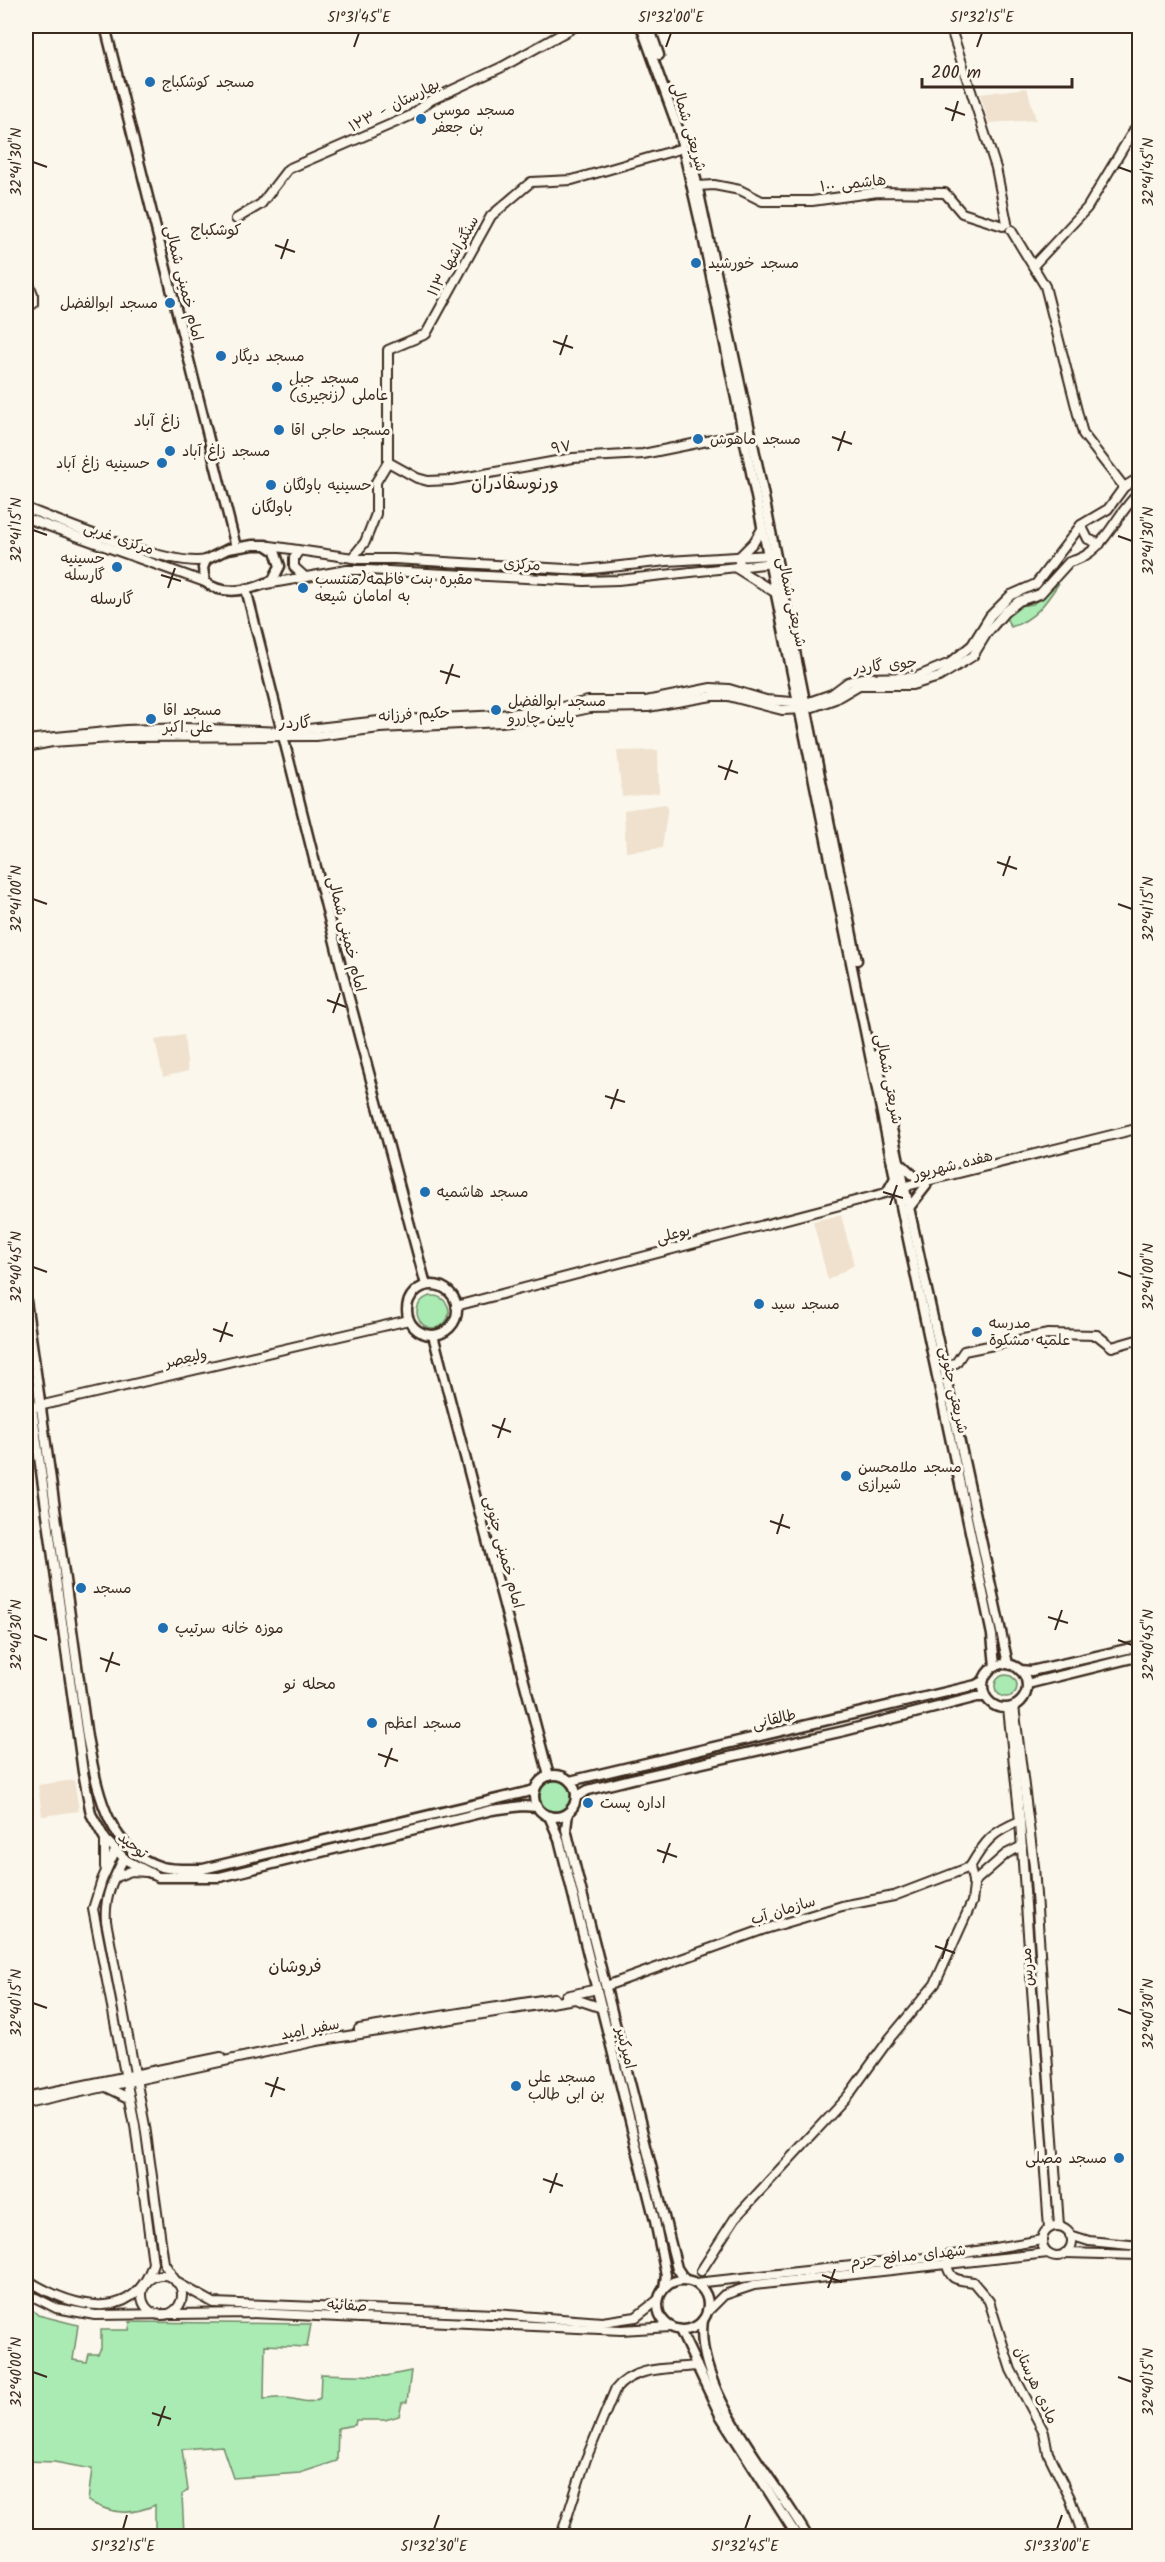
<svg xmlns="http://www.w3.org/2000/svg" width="1165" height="2562" font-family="Kalam,'Playpen Sans Arabic',sans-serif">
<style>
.built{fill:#efe1cd}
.green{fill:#aaeab3;stroke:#728a68;stroke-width:1.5}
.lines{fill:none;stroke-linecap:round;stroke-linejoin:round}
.secondary-casing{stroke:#3b2a1e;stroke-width:12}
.primary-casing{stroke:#3b2a1e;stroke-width:13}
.secondary{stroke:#fbf7ec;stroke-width:8}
.primary{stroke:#fbf7ec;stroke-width:8}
.ticks{fill:none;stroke:#3b2a1e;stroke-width:2}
.poi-dot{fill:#1f6fb2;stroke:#fbf7ec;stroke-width:2}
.labels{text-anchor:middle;stroke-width:6;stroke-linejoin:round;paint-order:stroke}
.poi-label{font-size:15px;fill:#3b2a1e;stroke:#fbf7ec;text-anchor:start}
.street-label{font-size:15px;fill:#3b2a1e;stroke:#fbf7ec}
.neighbourhood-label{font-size:16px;fill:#3b2a1e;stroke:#fbf7ec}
.quarter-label{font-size:18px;fill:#3b2a1e;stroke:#fbf7ec}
.neatline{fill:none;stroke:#3b2a1e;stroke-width:2}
.ticks-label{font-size:15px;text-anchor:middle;fill:#3b2a1e}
</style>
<rect width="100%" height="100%" fill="#fbf7ec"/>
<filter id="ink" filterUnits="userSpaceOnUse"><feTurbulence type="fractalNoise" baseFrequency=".0167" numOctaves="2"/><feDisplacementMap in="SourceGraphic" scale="12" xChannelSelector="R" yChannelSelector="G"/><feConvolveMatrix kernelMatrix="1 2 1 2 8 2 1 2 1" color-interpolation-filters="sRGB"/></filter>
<g filter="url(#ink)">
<!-- built -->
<g class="built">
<path d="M1027,88L1036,120L989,123L980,94Z"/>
<path d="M658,750L659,793L622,797L617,751Z"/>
<path d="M665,804L668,806L662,848L626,852L624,810Z"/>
<path d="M184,1035L188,1071L163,1077L155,1040Z"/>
<path d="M841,1215L854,1265L828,1280L813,1221Z"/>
<path d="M74,1780L79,1811L42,1816L38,1785Z"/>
</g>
<!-- green -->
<g class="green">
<path d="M1059,583C1045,604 1035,619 1011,627L1006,618L1019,606L1033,604Z"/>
<circle cx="433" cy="1312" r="16"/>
<circle cx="1006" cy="1686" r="11"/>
<circle cx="555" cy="1796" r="15"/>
<path d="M26,2304L38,2315L78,2325L73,2360L86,2362L88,2354H98L101,2348V2330H129L130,2322L311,2324L307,2347L265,2345L264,2399C271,2399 278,2397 285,2398C297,2398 307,2406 320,2398L321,2374L386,2376L411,2371L407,2402L402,2403L399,2416L385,2420H356L355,2425L338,2428L337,2461L300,2473L233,2478L222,2446L182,2449L188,2490L182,2495L184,2534L155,2535V2505C130,2516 112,2514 88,2501L92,2469L54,2462L26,2461Z"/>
</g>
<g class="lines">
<defs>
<g id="secondary">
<path d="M950,26L996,168L1007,223"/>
<path d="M698,186L714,185L740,190L762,201H812L878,192L945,193L962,213L1003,226"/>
<path d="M236,219L261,204L288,169L410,116L431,100L502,67L576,26"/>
<path d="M1011,230L1045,286L1083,434L1124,487"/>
<path d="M1033,266L1087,208L1140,120"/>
<path d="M26,277L33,294V304"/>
<path d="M388,462L417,478L428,481L451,480L573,458L643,454L742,434"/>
<path d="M26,508C62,522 172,568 206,560"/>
<path d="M26,518L205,582"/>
<path d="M1081,525L1088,539L1100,544"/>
<path d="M270,546L360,559H394L583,570L667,561L771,555"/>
<path d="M298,552L294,558V567L305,577"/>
<path d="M737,557L740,563L736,568L776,593"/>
<path d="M739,557L754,542L762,529"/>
<path d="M352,558L365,542L376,514V482L388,462V350L426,334L491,216L531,182L572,180L683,148"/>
<path d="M266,584L347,570H368L584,581L618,580L773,563"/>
<path d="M26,740L126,730L185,728L282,732L379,721L500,715L553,709L588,701H646L711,688L729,689L766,700L806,703L832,694L848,682L861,678L916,677L950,663L972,645L990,616L1011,595L1036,584L1081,525L1108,509L1124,487L1140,477"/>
<path d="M26,747L52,742L126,737L316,736L380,728L501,722L553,716L590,708L648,707L712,696H728L782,710L807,709L835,699L859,685H912L939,677L973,656L987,633L1005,612L1019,601L1040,594L1069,562C1106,554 1114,514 1140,492"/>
<path d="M904,1189L910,1185L1140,1128"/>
<path d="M456,1306L893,1191"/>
<path d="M942,1366L956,1363L964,1351L1048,1334L1097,1335L1112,1347L1140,1339"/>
<path d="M26,1409L409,1320"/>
<path d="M1014,1706L1034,1866L1059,2226"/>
<path d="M1008,1708L1020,1821L1049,2228"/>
<path d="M124,1858C113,1879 104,1897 106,1921L145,2126L164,2263L176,2282L214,2303L495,2314L602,2322L636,2317L658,2300"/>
<path d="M105,1867V1839"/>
<path d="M970,1867C985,1841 992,1832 1020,1821"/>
<path d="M116,1877L131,1871L146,1872"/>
<path d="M973,1883L1006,1854L1022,1846"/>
<path d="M606,1986L762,1930L842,1906L894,1896L970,1867"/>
<path d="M566,1996L597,1989"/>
<path d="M359,2029L554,1998"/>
<path d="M106,2087L129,2098"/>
<path d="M26,2097L221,2057"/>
<path d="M26,2104L317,2041L575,1999L602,2008"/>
<circle cx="1057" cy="2241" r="15"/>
<path d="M1070,2235L1089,2241L1140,2246"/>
<path d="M1065,2253L1140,2255"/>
<path d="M947,2265C951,2282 958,2279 973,2282L989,2301L1011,2370L1044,2432L1048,2453L1070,2498L1083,2536"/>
<path d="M701,2271L735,2218L848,2096L890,2038L935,1984L972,1902L974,1886L970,1867"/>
<circle cx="162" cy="2295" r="20"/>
<path d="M26,2279C68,2306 134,2327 153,2263L135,2125L93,1909L102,1880L115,1851"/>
<path d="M696,2283L953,2255L1042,2240"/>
<path d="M26,2293L56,2308L95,2315L252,2313L621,2330L671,2327"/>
<path d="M707,2312L724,2295L754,2285L1048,2253"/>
<path d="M561,2536L586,2459L615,2390C633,2366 670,2369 697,2366"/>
</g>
<g id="primary">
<path d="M105,26L236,547"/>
<path d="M641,26L679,131L701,227L895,1178L992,1635L995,1666"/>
<path d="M649,26L659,55"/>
<path d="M694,170L758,467L857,960"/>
<path d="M253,545H266L275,551L280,566L273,580C253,590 223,597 205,582L203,568L206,560L228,549Z"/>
<path d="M246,589L349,998L426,1285"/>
<path d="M876,1055L1008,1664"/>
<path d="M899,1162L913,1175L925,1181"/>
<path d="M887,1192L895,1178"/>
<path d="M908,1209L926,1186"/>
<circle cx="432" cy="1310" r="25"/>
<path d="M26,1301L87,1737C97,1786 105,1850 162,1867C175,1870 190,1869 203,1869L535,1790"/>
<path d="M433,1335L549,1776"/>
<path d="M26,1364L83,1772L91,1814L105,1839L126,1860L158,1877H220L492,1810L522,1806L537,1807"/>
<circle cx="1005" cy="1686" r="22"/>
<path d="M1020,1670L1031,1671L1140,1646"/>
<path d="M1027,1684L1140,1656"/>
<circle cx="555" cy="1796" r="21"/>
<path d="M570,1781L976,1685L983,1681"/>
<path d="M576,1797L588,1790L632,1779L844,1731L977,1697H985"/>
<path d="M568,1813L566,1829L572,1854L677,2268L685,2280"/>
<path d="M549,1816L559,1839L655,2221L666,2275L664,2288"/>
<circle cx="683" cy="2305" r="25"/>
<path d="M703,2320C693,2390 774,2477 807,2536"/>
<path d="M680,2330L720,2415L797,2536"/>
</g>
</defs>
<!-- secondary casing -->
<use href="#secondary" class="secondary-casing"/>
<!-- primary casing -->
<use href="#primary" class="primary-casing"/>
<!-- secondary -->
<use href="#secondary" class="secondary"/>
<!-- primary -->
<use href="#primary" class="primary"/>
</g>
</g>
<!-- ticks -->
<path class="ticks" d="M354,47L359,33M666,47L671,33M977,47L982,33M945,108L965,115M952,121L958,101M33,162L47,167M1118,167L1132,172M275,245L295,252M281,259L288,239M553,341L573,348M560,355L567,335M832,437L852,444M838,451L845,431M33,530L47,535M1118,536L1132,541M161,575L181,581M168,588L175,568M440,671L460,677M446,684L453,664M718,766L738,773M725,780L732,760M997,862L1017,869M1003,876L1010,856M33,899L47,904M1118,904L1132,909M327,1000L346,1007M333,1013L340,993M605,1096L625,1102M611,1109L618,1089M883,1192L903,1198M890,1205L897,1185M33,1267L47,1272M1118,1272L1132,1277M213,1329L233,1336M220,1342L227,1322M492,1425L511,1432M498,1438L505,1418M770,1521L790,1528M777,1534L783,1514M1048,1617L1068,1623M1055,1630L1062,1610M33,1635L47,1640M1118,1640L1132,1645M100,1658L120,1665M106,1672L113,1652M378,1754L398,1761M385,1767L392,1748M657,1850L677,1857M663,1863L670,1843M935,1946L955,1953M942,1959L948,1939M33,2003L47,2008M1118,2009L1132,2014M265,2083L285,2090M271,2097L278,2077M543,2179L563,2186M550,2193L557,2173M822,2275L842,2282M828,2288L835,2269M33,2372L47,2377M1118,2377L1132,2382M152,2413L171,2419M158,2426L165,2406M123,2529L127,2515M434,2529L439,2515M745,2529L750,2515M1057,2529L1062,2515"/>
<!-- markers -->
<g class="poi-dot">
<circle cx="150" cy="82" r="6"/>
<circle cx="421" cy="119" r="6"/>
<circle cx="696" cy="263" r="6"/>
<circle cx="170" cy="303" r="6"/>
<circle cx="221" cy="356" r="6"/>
<circle cx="277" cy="387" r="6"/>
<circle cx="279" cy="430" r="6"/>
<circle cx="698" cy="439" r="6"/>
<circle cx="170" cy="451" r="6"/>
<circle cx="162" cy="463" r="6"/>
<circle cx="271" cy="485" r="6"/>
<circle cx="117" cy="567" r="6"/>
<circle cx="303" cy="588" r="6"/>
<circle cx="496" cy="710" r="6"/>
<circle cx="151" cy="719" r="6"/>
<circle cx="425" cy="1192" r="6"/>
<circle cx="759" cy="1304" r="6"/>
<circle cx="977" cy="1332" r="6"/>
<circle cx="846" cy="1476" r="6"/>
<circle cx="81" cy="1588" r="6"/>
<circle cx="163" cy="1628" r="6"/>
<circle cx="372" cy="1723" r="6"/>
<circle cx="588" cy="1803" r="6"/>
<circle cx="516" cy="2086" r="6"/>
<circle cx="1119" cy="2158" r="6"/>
</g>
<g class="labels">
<!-- poi labels -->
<g class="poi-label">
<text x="162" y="87">مسجد کوشکباج</text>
<text x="433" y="115">مسجد موسی<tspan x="433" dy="17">بن جعفر</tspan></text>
<text x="708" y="268">مسجد خورشید</text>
<text x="158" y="308" text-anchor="end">مسجد ابوالفضل</text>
<text x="233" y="361">مسجد دیگار</text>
<text x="289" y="383">مسجد جبل<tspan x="289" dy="17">عاملی (زنجیری)</tspan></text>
<text x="291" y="435">مسجد حاجی اقا</text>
<text x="710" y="444">مسجد ماهوش</text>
<text x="182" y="456">مسجد زاغ آباد</text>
<text x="150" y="468" text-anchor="end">حسینیه زاغ آباد</text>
<text x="283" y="490">حسینیه باولگان</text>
<text x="105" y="563" text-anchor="end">حسینیه<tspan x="105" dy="17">گارسله</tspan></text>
<text x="315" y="584">مقبره بنت فاطمه(منتسب<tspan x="315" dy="17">به امامان شیعه</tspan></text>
<text x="508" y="706">مسجد ابوالفضل<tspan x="508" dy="17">پایین چاررو</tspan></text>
<text x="163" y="715">مسجد اقا<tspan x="163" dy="17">علی اکبر</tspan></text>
<text x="437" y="1197">مسجد هاشمیه</text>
<text x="771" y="1309">مسجد سید</text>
<text x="989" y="1328">مدرسه<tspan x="989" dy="17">علمیه مشکوة</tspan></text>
<text x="858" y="1472">مسجد ملامحسن<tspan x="858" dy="17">شیرازی</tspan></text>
<text x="93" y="1593">مسجد</text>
<text x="175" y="1633">موزه خانه سرتیپ</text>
<text x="384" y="1728">مسجد اعظم</text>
<text x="600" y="1808">اداره پست</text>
<text x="528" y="2082">مسجد علی<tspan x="528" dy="17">بن ابی طالب</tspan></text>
<text x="1107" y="2163" text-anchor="end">مسجد مصلی</text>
</g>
<!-- street labels -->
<g class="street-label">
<text transform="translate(394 105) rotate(-27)" y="5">بهارستان - ۱۲۳</text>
<text transform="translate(689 127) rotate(74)" y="5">شریعتی شمالی</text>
<text transform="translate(853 183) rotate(-6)" y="5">هاشمی ۱۰۰</text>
<text transform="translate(453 256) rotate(-61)" y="5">سنگتراشها ۱۱۳</text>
<text transform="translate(184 283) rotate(76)" y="5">امام خمینی شمالی</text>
<text transform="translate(561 447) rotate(-9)" y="5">۹۷</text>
<text transform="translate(119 538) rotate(19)" y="5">مرکزی غربی</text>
<text transform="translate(522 564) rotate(4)" y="5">مرکزی</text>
<text transform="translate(792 602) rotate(78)" y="5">شریعتی شمالی</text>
<text transform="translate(885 665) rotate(-6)" y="5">جوی گاردر</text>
<text transform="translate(414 714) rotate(-3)" y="5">حکیم فرزانه</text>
<text transform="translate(347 934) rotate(76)" y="5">امام خمینی شمالی</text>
<text transform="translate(889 1079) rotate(79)" y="5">شریعتی شمالی</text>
<text transform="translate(953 1165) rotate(-14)" y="5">هفده شهریور</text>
<text transform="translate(673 1234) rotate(-15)" y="5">بوعلی</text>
<text transform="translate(186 1358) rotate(-13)" y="5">ولیعصر</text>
<text transform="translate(954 1390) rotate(78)" y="5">شریعتی جنوبی</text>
<text transform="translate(504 1552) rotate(75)" y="5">امام خمینی جنوبی</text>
<text transform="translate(774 1719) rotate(-13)" y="5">طالقانی</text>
<text transform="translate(133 1845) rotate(39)" y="5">توحید</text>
<text transform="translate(783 1910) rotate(-17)" y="5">سازمان آب</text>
<text transform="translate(1027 1967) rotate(-94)" y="5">مدرس</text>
<text transform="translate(310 2029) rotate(-11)" y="5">سفیر امید</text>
<text transform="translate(626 2048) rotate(76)" y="5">امیرکبیر</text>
<text transform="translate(908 2256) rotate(-6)" y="5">شهدای مدافع حرم</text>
<text transform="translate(347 2305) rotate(3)" y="5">صفائیه</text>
<text transform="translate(1036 2385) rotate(65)" y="5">مادی هرستان</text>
</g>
<!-- neighbourhood labels -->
<g class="neighbourhood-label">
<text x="216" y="235">کوشکباج</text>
<text x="157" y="426">زاغ آباد</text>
<text x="272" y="512">باولگان</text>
<text x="112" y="604">گارسله</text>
<text x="295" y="728">گاردر</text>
<text x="310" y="1689">محله نو</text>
</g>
<!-- quarter labels -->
<g class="quarter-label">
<text x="515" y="489">ورنوسفادران</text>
<text x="295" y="1972">فروشان</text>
</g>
</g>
<!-- margin -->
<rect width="1165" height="2562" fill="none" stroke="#fbf7ec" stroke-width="66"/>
<!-- scale -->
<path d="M922 78v9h150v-9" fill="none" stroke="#3b2a1e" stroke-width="3"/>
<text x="931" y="78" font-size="18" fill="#3b2a1e" stroke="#fbf7ec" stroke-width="4.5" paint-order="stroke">200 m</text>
<rect x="33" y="33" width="1099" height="2496" class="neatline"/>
<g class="ticks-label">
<text x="359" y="22">51°31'45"E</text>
<text x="671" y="22">51°32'00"E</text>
<text x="982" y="22">51°32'15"E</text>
<text transform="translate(16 162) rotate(-90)" y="5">32°41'30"N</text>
<text transform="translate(1148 172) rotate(-90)" y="5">32°41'45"N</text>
<text transform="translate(16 530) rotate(-90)" y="5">32°41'15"N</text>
<text transform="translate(1148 541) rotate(-90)" y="5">32°41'30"N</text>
<text transform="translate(16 899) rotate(-90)" y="5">32°41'00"N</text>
<text transform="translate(1148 909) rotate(-90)" y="5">32°41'15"N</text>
<text transform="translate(16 1267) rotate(-90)" y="5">32°40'45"N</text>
<text transform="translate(1148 1277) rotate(-90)" y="5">32°41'00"N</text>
<text transform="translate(16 1635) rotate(-90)" y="5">32°40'30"N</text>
<text transform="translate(1148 1645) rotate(-90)" y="5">32°40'45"N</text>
<text transform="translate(16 2003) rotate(-90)" y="5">32°40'15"N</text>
<text transform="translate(1148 2014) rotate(-90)" y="5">32°40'30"N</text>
<text transform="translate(16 2372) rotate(-90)" y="5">32°40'00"N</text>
<text transform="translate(1148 2382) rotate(-90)" y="5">32°40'15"N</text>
<text x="123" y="2551">51°32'15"E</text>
<text x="434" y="2551">51°32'30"E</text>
<text x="745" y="2551">51°32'45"E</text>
<text x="1057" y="2551">51°33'00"E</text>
</g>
</svg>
